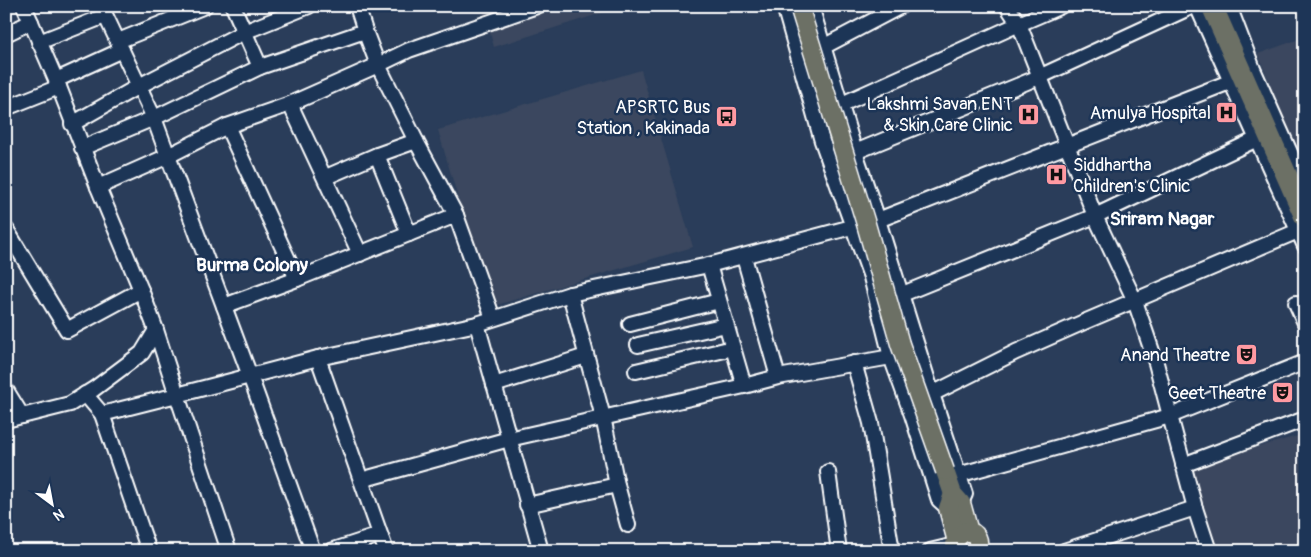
<svg xmlns="http://www.w3.org/2000/svg" width="1311" height="557" font-family="Pangolin,sans-serif">
<style>
.built{fill:#3a475e}
.lines{fill:none;stroke-linecap:round;stroke-linejoin:round}
.minor-casing{stroke:#fff;stroke-width:18}
.major-casing{stroke:#fff;stroke-width:21}
.highway-casing{stroke:#fff;stroke-width:25}
.minor{stroke:#1d3557;stroke-width:14}
.major{stroke:#6c7065;stroke-width:18}
.highway{stroke:#6c7065;stroke-width:21}
.major-bridge-casing{stroke:#fff;stroke-width:21;stroke-linecap:butt}
.major-bridge{stroke:#6c7065;stroke-width:18}
.labels{text-anchor:middle;stroke-width:5;stroke-linejoin:round;paint-order:stroke}
.poi-label{font-size:18px;fill:#fff;stroke:#1d3557;text-anchor:end}
.neighbourhood-label{font-size:19px;font-weight:bold;fill:#fff;stroke:#1d3557}
</style>
<rect width="100%" height="100%" fill="#2a3d5a"/>
<filter id="ink" filterUnits="userSpaceOnUse"><feTurbulence type="fractalNoise" baseFrequency=".02" numOctaves="2"/><feDisplacementMap in="SourceGraphic" scale="10" xChannelSelector="R" yChannelSelector="G"/><feConvolveMatrix kernelMatrix="1 2 1 2 8 2 1 2 1" color-interpolation-filters="sRGB"/></filter>
<g filter="url(#ink)">
<!-- built -->
<g class="built">
<path d="M482,6H624L494,47Z"/>
<path d="M1305,37V172L1258,54Z"/>
<path d="M641,70L693,247L490,307L438,130Z"/>
<path d="M1305,434V551H1216L1188,466Z"/>
</g>
<g class="lines">
<defs>
<g id="minor">
<path d="M24,6L59,87L98,187"/>
<path d="M101,6L154,118L168,156L227,126L290,104L360,254"/>
<path d="M357,6L365,31L378,65L409,50L537,6"/>
<path d="M784,6L822,141L871,277L891,357L912,415L939,500L948,508"/>
<path d="M811,6L855,152L878,220L932,394L965,494L961,503"/>
<path d="M1061,6L1019,24L1095,216L1135,301L1156,363L1170,416L1305,362"/>
<path d="M1197,6L1305,246"/>
<path d="M1229,6L1253,69L1305,186"/>
<path d="M6,34L31,22"/>
<path d="M118,41L205,6"/>
<path d="M39,42L105,16"/>
<path d="M823,47L901,6"/>
<path d="M260,67L365,31"/>
<path d="M56,80L122,50"/>
<path d="M290,104L378,65L416,141"/>
<path d="M840,105L1019,24L1007,6"/>
<path d="M6,108L59,87"/>
<path d="M72,124L139,86L244,32L309,6"/>
<path d="M227,126L297,279"/>
<path d="M82,148L154,118L260,67L233,6"/>
<path d="M855,152L1039,77L1193,6"/>
<path d="M377,155L416,141L456,215"/>
<path d="M326,177L377,155L409,234"/>
<path d="M6,229L67,330L141,290"/>
<path d="M744,257L778,377"/>
<path d="M570,294L603,417L617,485L628,525"/>
<path d="M900,295L1095,216L1257,139"/>
<path d="M1296,303L1305,323"/>
<path d="M224,306L297,279L456,215L493,318"/>
<path d="M477,324L541,551"/>
<path d="M630,324L719,301"/>
<path d="M156,330L141,290L98,187L168,156L250,376L177,395L229,551"/>
<path d="M638,345L726,325"/>
<path d="M891,357L778,377L744,386L709,265L878,220L1232,81"/>
<path d="M854,363L871,423L892,551"/>
<path d="M636,371L733,348"/>
<path d="M494,385L586,356"/>
<path d="M6,390L22,416"/>
<path d="M85,394L102,414"/>
<path d="M932,394L1016,352L1084,322L1298,231"/>
<path d="M6,420L70,404L94,389L142,353L156,330L177,395L102,414L149,551"/>
<path d="M1183,465L1305,419"/>
<path d="M828,472L839,551"/>
<path d="M958,475L1170,416L1195,508L1209,551"/>
<path d="M361,480L509,439L744,386"/>
<path d="M527,505L617,485"/>
<path d="M313,551L250,376L318,358"/>
<path d="M331,551L380,535"/>
<path d="M386,551L318,358L477,324L570,294L709,265"/>
<path d="M930,551L955,545"/>
<path d="M1064,551L1195,508"/>
</g>
<g id="major">
<path d="M945,471L953,494L961,503L969,532"/>
<path d="M953,494L948,508L956,538"/>
<path d="M958,551L955,545L956,538L966,531C977,532 981,541 976,551"/>
</g>
<path id="highway" d="M1212,6L1305,217"/>
</defs>
<!-- minor casing -->
<use href="#minor" class="minor-casing"/>
<!-- major casing -->
<use href="#major" class="major-casing"/>
<!-- highway casing -->
<use href="#highway" class="highway-casing"/>
<!-- minor -->
<use href="#minor" class="minor"/>
<!-- major -->
<use href="#major" class="major"/>
<!-- highway -->
<use href="#highway" class="highway"/>
<defs>
<path id="major-bridge" d="M799,6L866,224L900,344L945,471"/>
</defs>
<!-- major-bridge casing -->
<use href="#major-bridge" class="major-bridge-casing"/>
<!-- major-bridge -->
<use href="#major-bridge" class="major-bridge"/>
</g>
</g>
<!-- icons -->
<defs>
<symbol id="hospital-square" viewBox="-11 -11 22 22"><rect x="-9" y="-9" width="18" height="18" rx="4" fill="#ff9aa2" stroke="#1d3557"/><path d="M-5-5h3v3.5h4V-5h3V5h-3V1.5h-4V5h-3Z" fill="#111"/></symbol>
<symbol id="bus-square" viewBox="-11 -11 22 22"><rect x="-9" y="-9" width="18" height="18" rx="4" fill="#ff9aa2" stroke="#1d3557"/><path d="M-5-6H5V4H4V6H2V4H-2V6H-4V4H-5ZM-3.5-4V0h7V-4ZM-3.5 1.2v1.5H-2V1.2ZM2 1.2v1.5H3.5V1.2Z" fill="#111"/></symbol>
<symbol id="theatre-square" viewBox="-11 -11 22 22"><rect x="-9" y="-9" width="18" height="18" rx="4" fill="#ff9aa2" stroke="#1d3557"/><path d="M-5-5.5Q0-4 5-5.5V0Q5 5 0 6Q-5 5-5 0ZM-3.3-2.5H-1v1.5H-3.3ZM1-2.5H3.3v1.5H1ZM-2.8 1Q0 5.5 2.8 1Z" fill="#111"/></symbol>
</defs>
<g fill-rule="evenodd">
<use href="#hospital-square" x="1214" y="100" width="25" height="25"/>
<use href="#hospital-square" x="1016" y="102" width="25" height="25"/>
<use href="#bus-square" x="714" y="104" width="25" height="25"/>
<use href="#hospital-square" x="1044" y="162" width="25" height="25"/>
<use href="#theatre-square" x="1234" y="342" width="25" height="25"/>
<use href="#theatre-square" x="1270" y="380" width="25" height="25"/>
</g>
<g class="labels">
<!-- poi labels -->
<g class="poi-label">
<text x="1013" y="110">Lakshmi Savan ENT<tspan x="1013" dy="21">&amp; Skin Care Clinic</tspan></text>
<text x="710" y="113">APSRTC Bus<tspan x="710" dy="21">Station , Kakinada</tspan></text>
<text x="1211" y="119">Amulya Hospital</text>
<text x="1073" y="171" text-anchor="start">Siddhartha<tspan x="1073" dy="21">Children's Clinic</tspan></text>
<text x="1230" y="361">Anand Theatre</text>
<text x="1266" y="399">Geet Theatre</text>
</g>
<!-- neighbourhood labels -->
<g class="neighbourhood-label">
<text x="1162" y="225">Sriram Nagar</text>
<text x="252" y="271">Burma Colony</text>
</g>
</g>
<!-- margin -->
<rect width="1311" height="557" fill="none" stroke="#1d3557" stroke-width="25"/>
<rect x="12" y="12" width="1286" height="532" fill="none" stroke="#fff" stroke-width="2" filter="url(#ink)"/>
<!-- north arrow -->
<g transform="translate(52 504) rotate(148)" stroke="#1d3557" stroke-width="4" paint-order="stroke">
<path d="M0-4L9 19L0 12L-9 19Z" fill="#ffffff"/>
<text y="-8" font-size="14" font-weight="bold" text-anchor="middle" fill="#ffffff">N</text>
</g>
</svg>
